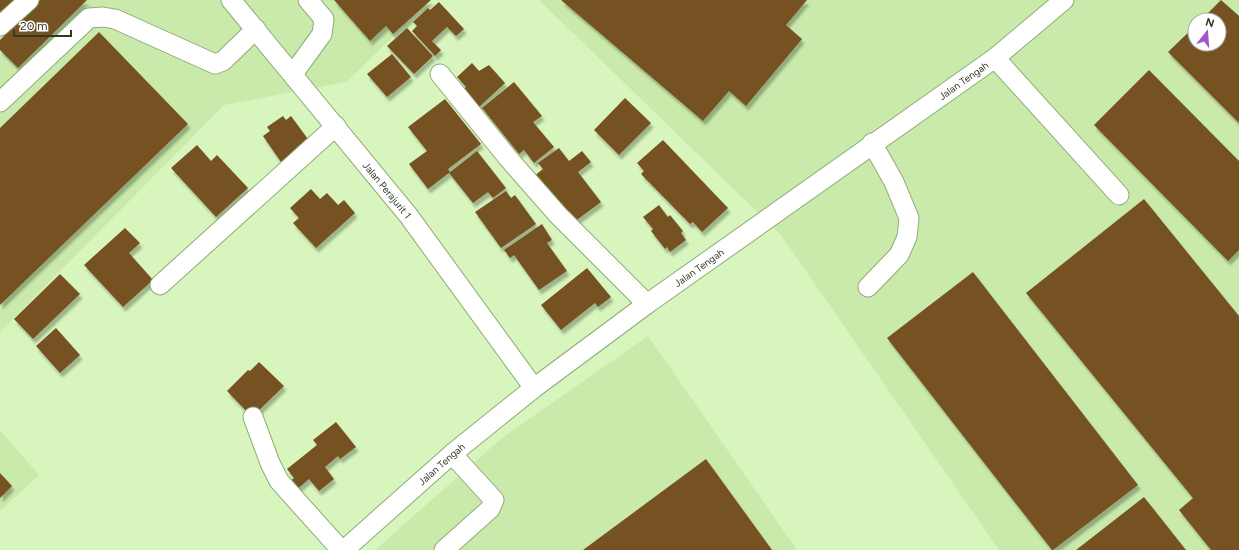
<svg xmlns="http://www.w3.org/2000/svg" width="1239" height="550" font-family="Figtree,sans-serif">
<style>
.built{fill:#c9eaab;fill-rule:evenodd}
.building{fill:#765122;filter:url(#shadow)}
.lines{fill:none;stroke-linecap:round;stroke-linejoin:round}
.minor-casing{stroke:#90ac77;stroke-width:21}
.minor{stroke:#fff;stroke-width:19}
.labels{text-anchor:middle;stroke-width:4;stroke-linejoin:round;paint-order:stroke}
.street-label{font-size:10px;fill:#303b25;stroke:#fff}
</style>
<defs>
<filter id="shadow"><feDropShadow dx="2.5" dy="4.5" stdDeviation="1" flood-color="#0004"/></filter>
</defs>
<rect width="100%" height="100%" fill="#d7f5bd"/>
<!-- built -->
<g class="built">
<path d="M0,0H431L346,82L224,105L0,332Z"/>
<path d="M539,0H1239V550H999L781,235ZM1195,20H1219V44H1195Z"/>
<path d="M648,336L797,550H375L502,438Z"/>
<path d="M0,430L39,475L0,511Z"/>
</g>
<!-- building -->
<g class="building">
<path d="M0,0H28L0,26Z"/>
<path d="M40,0H87L18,68L0,50V40Z"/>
<path d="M334,0H431L393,34L386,26L370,41Z"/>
<path d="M561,0H807L786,25L802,39L746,106L729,91L703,121Z"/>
<path d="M1221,0L1239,16V123L1168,52L1195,26V44H1219V20H1201Z"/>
<path d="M439,2L464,29L456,36L447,27L432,41L441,50L435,56L412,31L417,26L413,22L428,8L430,10Z"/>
<path d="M407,28L433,56L414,74L387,46Z"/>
<path d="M99,32L188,124L0,305V128Z"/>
<path d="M392,54L411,77L387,97L367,74Z"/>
<path d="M472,63L479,71L489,65L505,83L477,109L461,91L466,87L457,77Z"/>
<path d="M1149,70L1239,161V250L1228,261L1094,125Z"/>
<path d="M514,82L542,116L533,122L554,147L534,163L524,150L519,154L482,108Z"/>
<path d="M625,98L651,123L619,155L594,130Z"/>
<path d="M445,99L481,144L448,169L450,172L428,189L409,164L427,151L408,127Z"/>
<path d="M283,116L286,120L291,116L310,142L281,162L263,136L270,131L267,127Z"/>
<path d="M663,140L728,208L702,232L693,222L690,224L641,174L644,171L637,163Z"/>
<path d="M197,145L211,161L217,155L248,188L216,217L171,168Z"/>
<path d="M559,148L569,161L582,151L591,162L578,172L601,202L570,225L533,177L543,169L538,163Z"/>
<path d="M477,151L506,188L493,198L488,192L473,203L449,173Z"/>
<path d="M311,189L320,199L327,193L338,205L344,200L355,213L316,248L293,223L299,218L290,208Z"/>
<path d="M506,191L511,198L515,195L536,224L501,248L475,212Z"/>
<path d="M1144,199L1239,316V550H1211L1179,510L1193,498L1026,293Z"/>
<path d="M659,205L668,217L670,215L683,231L681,233L686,240L670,252L667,247L665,249L651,231L653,229L643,217Z"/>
<path d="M542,224L552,240L547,243L567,271L539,290L514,255L510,258L504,250Z"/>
<path d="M125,228L140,243L129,253L153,280L123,307L84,265Z"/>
<path d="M587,268L611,297L598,307L595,303L561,330L541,305Z"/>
<path d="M973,272L1138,485L1053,550H1052L887,338Z"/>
<path d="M60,274L80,294L33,339L14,319Z"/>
<path d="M56,328L80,355L60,373L36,346Z"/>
<path d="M259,362L284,386L252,417L227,391L248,370L250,371Z"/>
<path d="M336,422L356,447L340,459L338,456L325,467L334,479L319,491L309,479L295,491L289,482L294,478L287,469L317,445L313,440Z"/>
<path d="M706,459L772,550H583Z"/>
<path d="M0,473L12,486L0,498Z"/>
<path d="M1144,497L1186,550H1076Z"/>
</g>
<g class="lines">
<defs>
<g id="minor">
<path id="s1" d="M231,0L408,215L534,388"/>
<path d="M0,26L29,0"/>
<path d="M995,58L1119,195"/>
<path d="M293,74L322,34L324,19L308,0"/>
<path d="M440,74L508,158L558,215L647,304"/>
<path d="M0,102L89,18L103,17L115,19L215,64L223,61L256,29"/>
<path d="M160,285L336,126"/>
<path d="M868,287L899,255L907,237L909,218L894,182L872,143"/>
<path d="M253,417L270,463L279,481L341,550"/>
<path id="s2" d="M344,550L452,454L534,388L647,304L995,58L1064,0"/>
<path d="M444,550L490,509L494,500L452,454"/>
</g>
</defs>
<!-- minor casing -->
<use href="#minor" class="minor-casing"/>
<!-- minor -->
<use href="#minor" class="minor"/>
</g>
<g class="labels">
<!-- street labels -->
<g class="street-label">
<text dy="4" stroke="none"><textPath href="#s2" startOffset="778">Jalan Tengah</textPath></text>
<text dy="4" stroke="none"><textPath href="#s1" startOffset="246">Jalan Perajurit 1</textPath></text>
<text dy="4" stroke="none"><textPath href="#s2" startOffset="454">Jalan Tengah</textPath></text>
<text dy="4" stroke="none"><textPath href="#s2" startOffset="130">Jalan Tengah</textPath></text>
</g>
</g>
<!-- north arrow -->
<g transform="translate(1207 32) rotate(17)"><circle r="19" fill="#ffffff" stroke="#acb1a8"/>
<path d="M0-3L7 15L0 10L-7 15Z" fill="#9e56ca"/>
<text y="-6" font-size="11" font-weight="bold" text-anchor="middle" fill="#303b25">N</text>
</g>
<!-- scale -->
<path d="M14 30v6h57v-6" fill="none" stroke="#303b25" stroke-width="2"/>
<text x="20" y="30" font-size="12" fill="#303b25" stroke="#ffffff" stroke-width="3" paint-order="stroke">20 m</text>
</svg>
